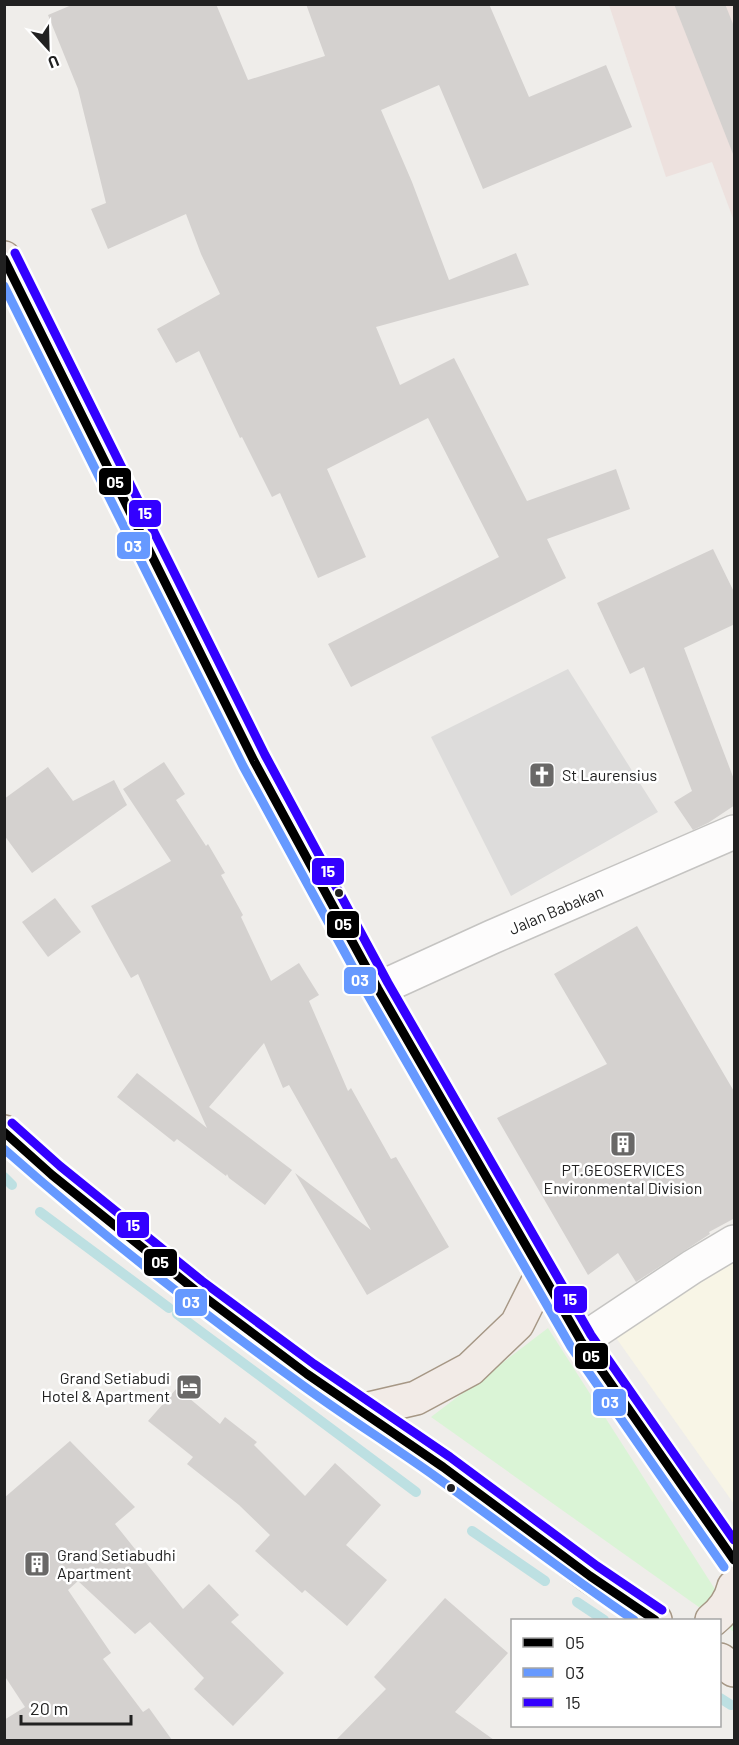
<svg xmlns="http://www.w3.org/2000/svg" width="739" height="1745" font-family="Barlow,sans-serif">
<style>
.education{fill:#f8f5e6}
.religious{fill:#dddcdb}
.military{fill:#ede1de}
.park{fill:#daf4d6}
.lines{fill:none;stroke-linecap:round;stroke-linejoin:round}
.stream{stroke:#bde0e2;stroke-width:10}
.building{fill:#d4d1cf}
.minor-casing{stroke:#c5c4c2;stroke-width:36}
.primary-casing{stroke:#a69785;stroke-width:36}
.minor{stroke:#fdfcfc;stroke-width:33}
.primary{stroke:#f2ebe7;stroke-width:33}
.bus-1-casing{stroke:#fff;stroke-width:14}
.bus-2-casing{stroke:#fff;stroke-width:14}
.bus-3-casing{stroke:#fff;stroke-width:14}
.bus-1{stroke:#000;stroke-width:9}
.bus-2{stroke:#69f;stroke-width:9}
.bus-3{stroke:#30f;stroke-width:9}
.bus-dot{fill:#212121;stroke:#fff;stroke-width:2}
.labels{text-anchor:middle;stroke-width:5;stroke-linejoin:round;paint-order:stroke}
.poi-label{font-size:16px;fill:#212121;stroke:#fff;text-anchor:start}
.street-label{font-size:16px;fill:#212121;stroke:#fff}
.line-badge{stroke:#fff;stroke-width:2}
.badge-label{font-size:16px;text-anchor:middle;font-weight:bold;fill:#fff}
</style>
<rect width="100%" height="100%" fill="#efedea"/>
<!-- education -->
<path class="education" d="M734,1253V1504L609,1328Z"/>
<!-- religious -->
<path class="religious" d="M568,669L658,812L511,896L431,737Z"/>
<!-- military -->
<path class="military" d="M609,5H734V221L712,162L666,177Z"/>
<!-- park -->
<path class="park" d="M548,1328L734,1619V1632L431,1417Z"/>
<g class="lines">
<!-- stream -->
<g class="stream">
<path d="M4,1177L12,1185"/>
<path d="M40,1212L169,1308"/>
<path d="M177,1314L416,1492"/>
<path d="M472,1531L545,1581"/>
<path d="M577,1602L604,1620"/>
<path d="M720,1698L731,1705"/>
</g>
</g>
<!-- building -->
<g class="building">
<path d="M74,4H216L248,80L325,56L306,4H489L529,97L606,65L632,127L483,189L439,85L381,110L412,182L449,280L516,253L529,285L376,327L400,385L454,358L527,501L616,469L630,509L547,539L566,578L351,687L328,644L499,557L428,418L327,469L366,557L318,578L280,493L272,497L242,437L240,438L199,351L176,363L157,329L220,294L201,254L186,214L108,249L91,209L106,203L78,89L48,15Z"/>
<path d="M674,4H725L735,29V154H733Z"/>
<path d="M713,549L735,594V624L684,648L735,782V805L708,823L693,830L674,802L692,791L644,667L630,674L597,603Z"/>
<path d="M164,762L185,794L176,800L206,846L208,844L225,873L221,875L243,915L241,917L271,981L299,963L319,995L309,1001L348,1091L351,1088L391,1159L396,1157L449,1247L367,1295L295,1173L371,1230L289,1085L283,1088L264,1043L209,1107L292,1170L265,1205L229,1178L227,1174L226,1176L177,1139L174,1142L117,1097L137,1073L207,1128L138,974L131,978L91,906L171,861L123,789Z"/>
<path d="M48,767L73,801L114,780L127,805L32,873L4,835V799Z"/>
<path d="M55,898L81,932L48,957L22,922Z"/>
<path d="M637,926L735,1093V1218L709,1232L710,1234L636,1282L618,1253L588,1275L497,1118L607,1064L554,974Z"/>
<path d="M177,1388L220,1424L225,1417L257,1442L254,1445L305,1496L335,1463L381,1505L346,1545L387,1580L347,1626L305,1590L302,1593L255,1551L270,1535L239,1505L187,1464L193,1457L148,1421Z"/>
<path d="M70,1441L135,1507L115,1524L183,1609L209,1584L239,1615L231,1622L284,1673L233,1726L194,1689L204,1678L150,1622L135,1634L78,1581L68,1590L111,1653L103,1659L143,1712L149,1708L172,1740H4V1720L25,1707L4,1675V1498Z"/>
<path d="M445,1598L508,1653L455,1712L494,1740H336L386,1689L374,1677Z"/>
</g>
<g class="lines">
<defs>
<g id="minor">
<path d="M378,989L492,937L734,832"/>
<path d="M581,1341L692,1267L734,1242"/>
</g>
<g id="primary">
<path d="M4,258L254,761L378,989L581,1341L734,1560"/>
<path d="M4,1132L52,1175L195,1290L307,1374L443,1467L590,1576L655,1620"/>
<path d="M360,1411L416,1398L470,1369L517,1324L542,1274"/>
<path d="M712,1620C722,1612 731,1600 734,1587"/>
<path d="M720,1660L734,1670"/>
</g>
</defs>
<!-- minor casing -->
<use href="#minor" class="minor-casing"/>
<!-- primary casing -->
<use href="#primary" class="primary-casing"/>
<!-- minor -->
<use href="#minor" class="minor"/>
<!-- primary -->
<use href="#primary" class="primary"/>
<defs>
<g id="bus-1">
<path d="M4,259L254,761L378,989L581,1341L734,1560"/>
<path d="M4,1132L52,1175L195,1290L307,1374L443,1467L590,1576L655,1620"/>
</g>
<g id="bus-2">
<path d="M4,286L243,766L368,995L571,1347L724,1567"/>
<path d="M4,1149C98,1232 197,1309 298,1382C343,1415 391,1445 436,1477C503,1525 567,1575 634,1620"/>
</g>
<g id="bus-3">
<path d="M15,253L265,755L388,983L591,1335L734,1540"/>
<path d="M12,1123L60,1166L202,1281L314,1364L450,1457L597,1566L662,1610"/>
</g>
</defs>
<!-- bus-1 casing -->
<use href="#bus-1" class="bus-1-casing"/>
<!-- bus-2 casing -->
<use href="#bus-2" class="bus-2-casing"/>
<!-- bus-3 casing -->
<use href="#bus-3" class="bus-3-casing"/>
<!-- bus-1 -->
<use href="#bus-1" class="bus-1"/>
<!-- bus-2 -->
<use href="#bus-2" class="bus-2"/>
<!-- bus-3 -->
<use href="#bus-3" class="bus-3"/>
</g>
<!-- icons -->
<defs>
<symbol id="church-square" viewBox="-11 -11 22 22"><rect x="-9" y="-9" width="18" height="18" rx="4" fill="#696867" stroke="#fff"/><path d="M-1.2-6h2.4v3.5h3.3v2.4h-3.3V6h-2.4V-.1h-3.3v-2.4h3.3Z" fill="#fff"/></symbol>
<symbol id="building-square" viewBox="-11 -11 22 22"><rect x="-9" y="-9" width="18" height="18" rx="4" fill="#696867" stroke="#fff"/><path d="M-4-6H4V6H1V3H-1V6H-4ZM-2.5-4.3h1.7v1.8h-1.7ZM.8-4.3h1.7v1.8H.8ZM-2.5-1h1.7V.8h-1.7ZM.8-1h1.7V.8H.8Z" fill="#fff"/></symbol>
<symbol id="hotel-square" viewBox="-11 -11 22 22"><rect x="-9" y="-9" width="18" height="18" rx="4" fill="#696867" stroke="#fff"/><path d="M-6-4.5h1.5V1H6V5H4.5V3h-9V5H-6ZM-4 0a1.8 1.8 0 1 1 3.6 0ZM.5 0V-2.5h3Q6-2.5 6 0Z" fill="#fff"/></symbol>
</defs>
<g fill-rule="evenodd">
<use href="#church-square" x="527" y="760" width="30" height="30"/>
<use href="#building-square" x="608" y="1129" width="30" height="30"/>
<use href="#hotel-square" x="174" y="1372" width="30" height="30"/>
<use href="#building-square" x="22" y="1549" width="30" height="30"/>
</g>
<!-- markers -->
<g class="bus-dot">
<circle cx="339" cy="893" r="5"/>
<circle cx="451" cy="1488" r="5"/>
</g>
<g class="labels">
<!-- poi labels -->
<g class="poi-label">
<text x="562" y="781">St Laurensius</text>
<text x="623" y="1176" text-anchor="middle">PT.GEOSERVICES<tspan x="623" dy="18">Environmental Division</tspan></text>
<text x="170" y="1384" text-anchor="end">Grand Setiabudi<tspan x="170" dy="18">Hotel &amp; Apartment</tspan></text>
<text x="57" y="1561">Grand Setiabudhi<tspan x="57" dy="18">Apartment</tspan></text>
</g>
<!-- street labels -->
<g class="street-label">
<text transform="translate(556 910) rotate(-23)" y="6">Jalan Babakan</text>
</g>
</g>
<g class="line-badge">
<rect x="98" y="467" width="34" height="29" rx="6" fill="#000"/>
<rect x="128" y="499" width="34" height="29" rx="6" fill="#30f"/>
<rect x="116" y="531" width="35" height="29" rx="6" fill="#69f"/>
<rect x="311" y="857" width="34" height="29" rx="6" fill="#30f"/>
<rect x="326" y="910" width="34" height="29" rx="6" fill="#000"/>
<rect x="343" y="966" width="34" height="29" rx="6" fill="#69f"/>
<rect x="116" y="1211" width="34" height="28" rx="6" fill="#30f"/>
<rect x="143" y="1248" width="35" height="29" rx="6" fill="#000"/>
<rect x="553" y="1285" width="35" height="29" rx="6" fill="#30f"/>
<rect x="174" y="1288" width="34" height="29" rx="6" fill="#69f"/>
<rect x="574" y="1342" width="35" height="28" rx="6" fill="#000"/>
<rect x="592" y="1388" width="35" height="29" rx="6" fill="#69f"/>
</g>
<g class="badge-label">
<text x="115" y="488">05</text>
<text x="145" y="519">15</text>
<text x="133" y="552">03</text>
<text x="328" y="877">15</text>
<text x="343" y="930">05</text>
<text x="360" y="986">03</text>
<text x="133" y="1231">15</text>
<text x="160" y="1268">05</text>
<text x="570" y="1305">15</text>
<text x="191" y="1308">03</text>
<text x="591" y="1362">05</text>
<text x="610" y="1408">03</text>
</g>
<!-- border -->
<rect width="739" height="1745" fill="none" stroke="#212121" stroke-width="12"/>
<!-- legend -->
<rect x="511" y="1619" width="210" height="108" fill="#ffffff" stroke="#a6a6a6" stroke-width="1.5"/>
<rect x="523" y="1638" width="30" height="9" fill="#000000" stroke="#a6a6a6" stroke-width="1.5"/>
<text x="565" y="1649" font-size="18" fill="#212121">05</text>
<rect x="523" y="1668" width="30" height="9" fill="#6699ff" stroke="#a6a6a6" stroke-width="1.5"/>
<text x="565" y="1679" font-size="18" fill="#212121">03</text>
<rect x="523" y="1698" width="30" height="9" fill="#3300ff" stroke="#a6a6a6" stroke-width="1.5"/>
<text x="565" y="1709" font-size="18" fill="#212121">15</text>
<!-- north arrow -->
<g transform="translate(48 48) rotate(158)" stroke="#ffffff" stroke-width="4.5" paint-order="stroke">
<path d="M0-4.5L10 22L0 15L-10 22Z" fill="#212121"/>
<text y="-9" font-size="16" font-weight="bold" text-anchor="middle" fill="#212121">U</text>
</g>
<!-- scale -->
<path d="M21 1715v9h110v-9" fill="none" stroke="#212121" stroke-width="3"/>
<text x="30" y="1715" font-size="18" fill="#212121" stroke="#ffffff" stroke-width="4.5" paint-order="stroke">20 m</text>
</svg>
